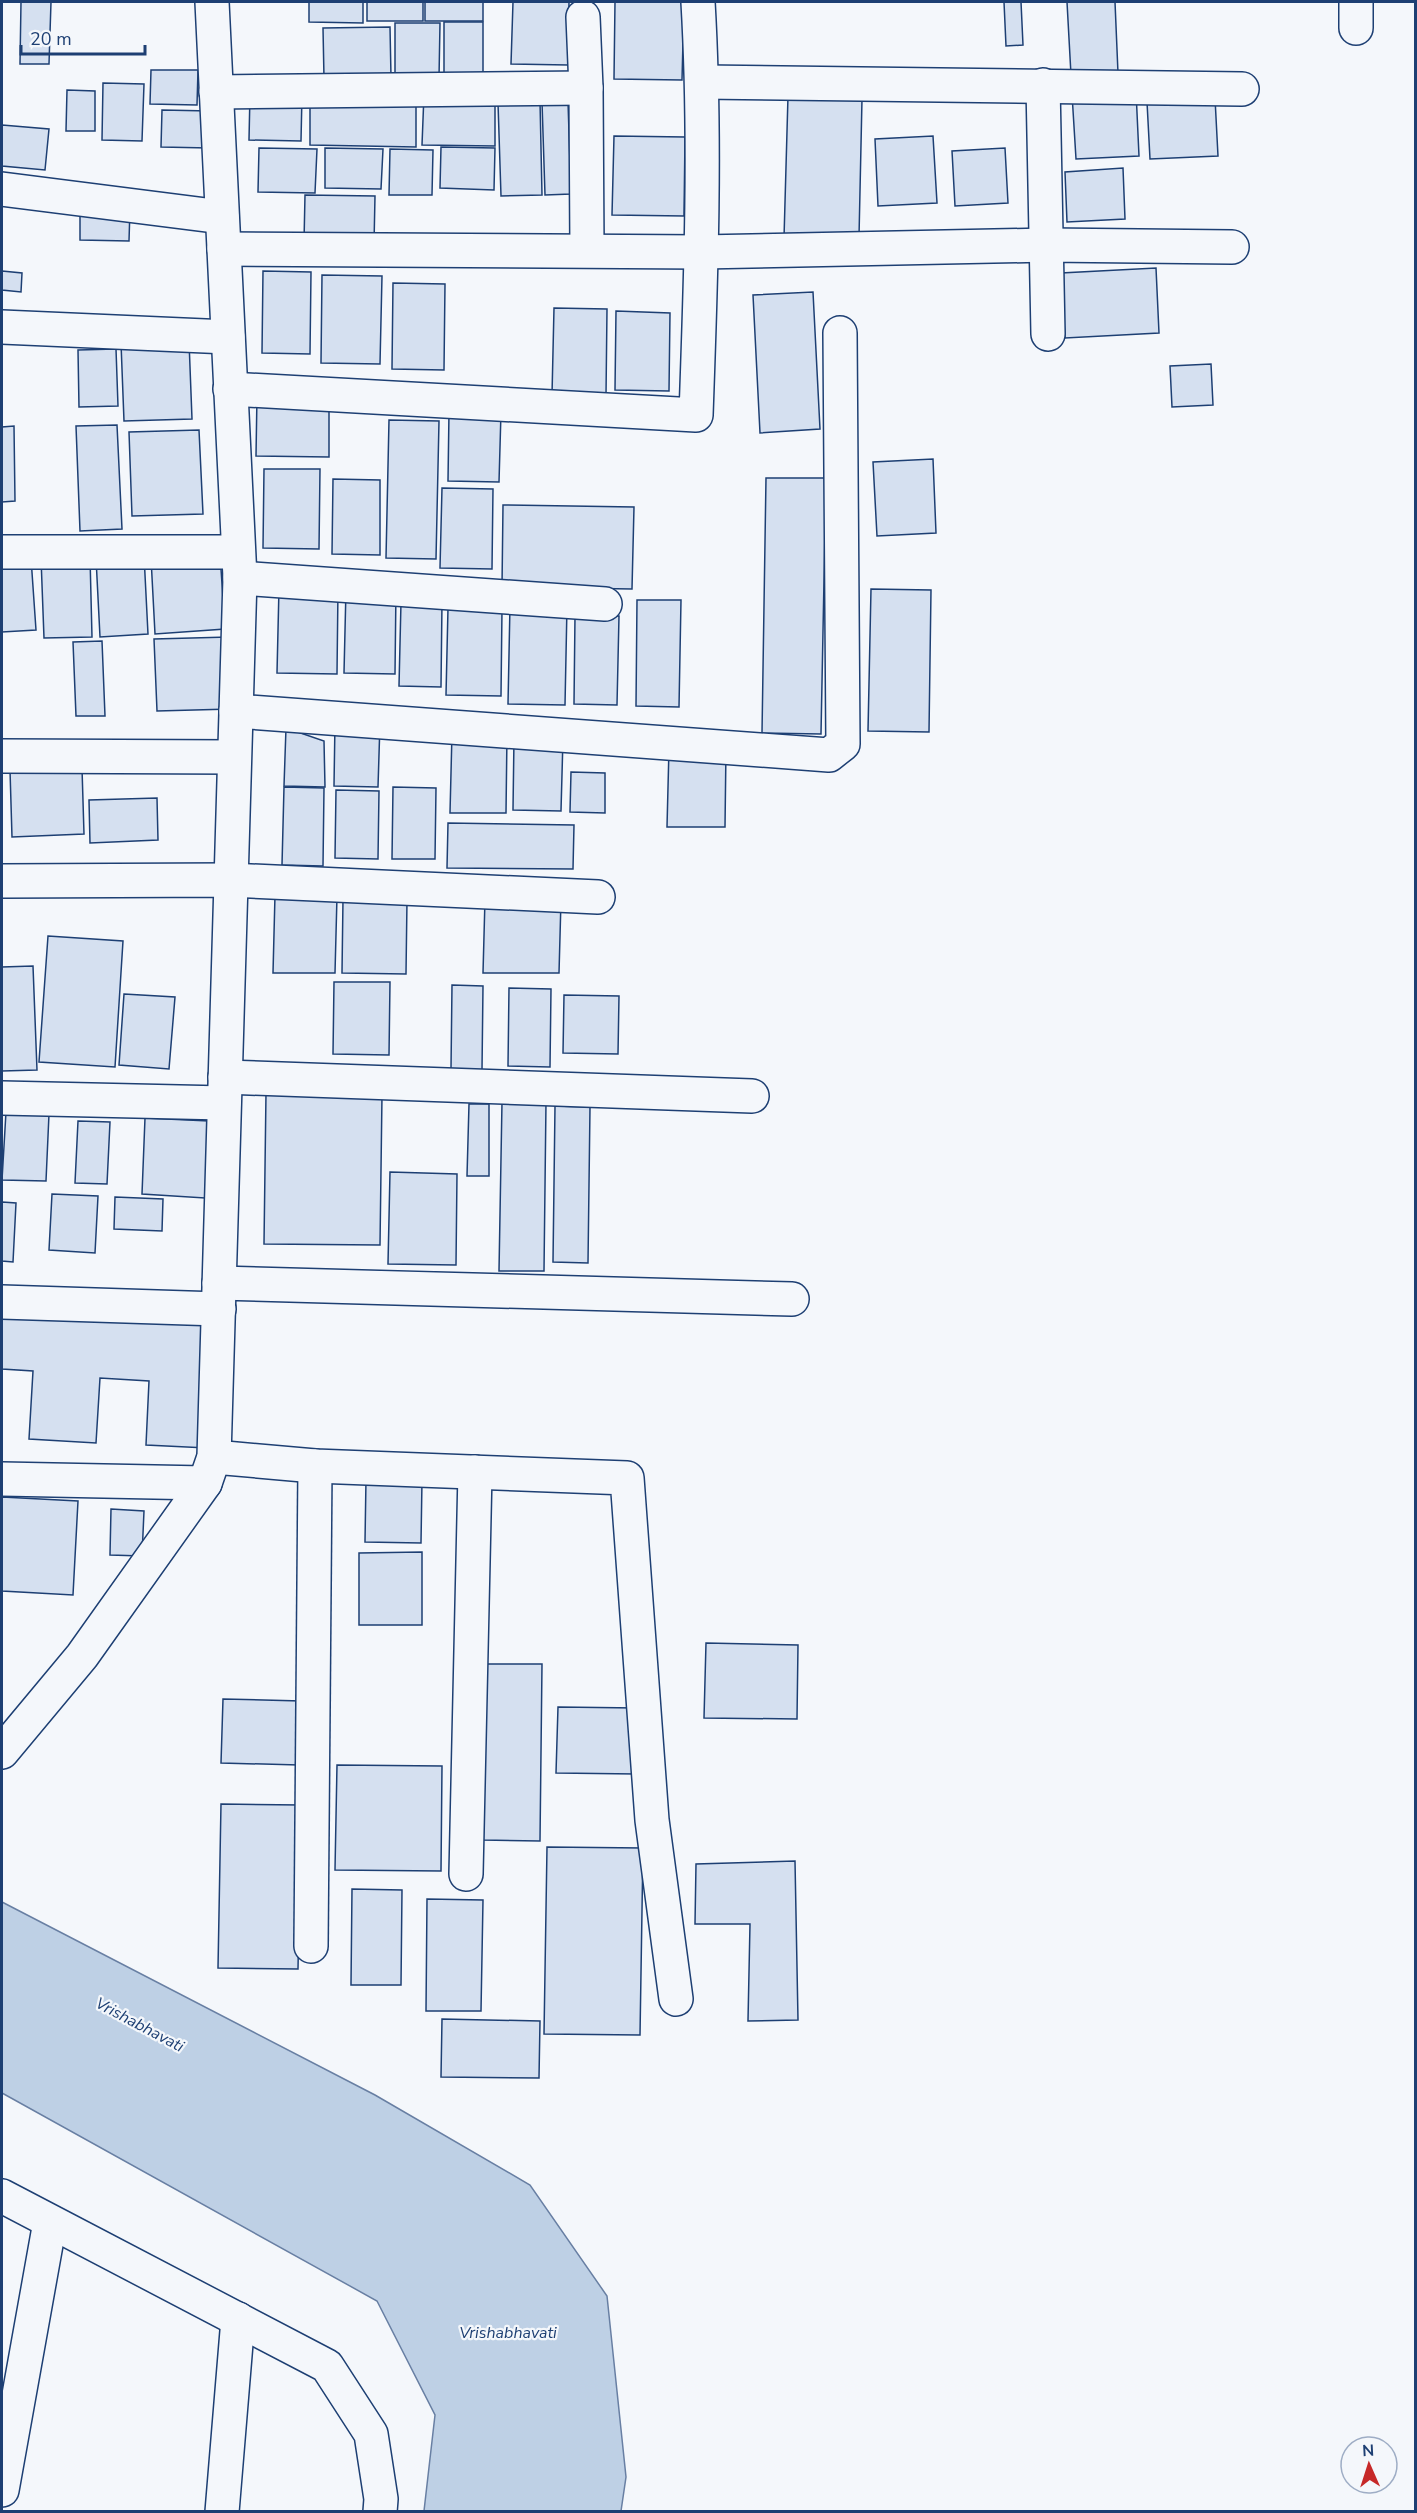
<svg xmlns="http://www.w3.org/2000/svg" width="1417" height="2513" font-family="'Nunito Sans',sans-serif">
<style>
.water{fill:#bed0e5;stroke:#687fa3;stroke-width:1.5}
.building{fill:#d5e0f0;stroke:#1d3f73;stroke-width:1.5}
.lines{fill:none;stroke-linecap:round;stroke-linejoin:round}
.street-casing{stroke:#1d3f73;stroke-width:36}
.secondary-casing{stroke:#1d3f73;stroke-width:36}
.street{stroke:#f4f7fb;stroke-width:33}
.secondary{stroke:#f4f7fb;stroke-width:33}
.labels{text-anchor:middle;stroke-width:4.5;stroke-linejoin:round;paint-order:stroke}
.water-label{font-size:16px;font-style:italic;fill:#1d3f73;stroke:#f4f7fb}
</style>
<rect width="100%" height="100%" fill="#f4f7fb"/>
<!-- water -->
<path class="water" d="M2,1902L375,2095L530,2185L607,2296L626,2477L621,2511H424L435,2415L377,2301L2,2093Z"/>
<!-- building -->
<g class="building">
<path d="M21,2H51L49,64H20Z"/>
<path d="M309,2H363V23L309,22Z"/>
<rect x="367" y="2" width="56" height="19"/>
<rect x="425" y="2" width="58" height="19"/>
<path d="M513,2H569L568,65L511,64Z"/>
<path d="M615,2H684L682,80L614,79Z"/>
<path d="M1004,2H1021L1023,45L1006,46Z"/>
<path d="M1067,2H1115L1118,73L1071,75Z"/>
<path d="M444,22H483V75L444,74Z"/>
<path d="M395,23H440L439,78H395Z"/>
<path d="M390,27L391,77L324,78L323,28Z"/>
<path d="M151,70H198L197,105L150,104Z"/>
<path d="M103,83L144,84L142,141L102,140Z"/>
<path d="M67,90L95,91V131H66Z"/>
<path d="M1136,91L1139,156L1076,159L1072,94Z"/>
<path d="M250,94L302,95L301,141L249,140Z"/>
<path d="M424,94L495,95V146L422,145Z"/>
<path d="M310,95L416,97V147L310,145Z"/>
<path d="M788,96L862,99L859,237L784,238Z"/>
<path d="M1215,98L1218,156L1150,159L1147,102Z"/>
<path d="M540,101L542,195L501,196L498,103Z"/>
<path d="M542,102H568L571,194L545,195Z"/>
<path d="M162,110L210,111L209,148L161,147Z"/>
<path d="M2,125L49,129L45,170L2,166Z"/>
<path d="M614,136L685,137L684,216L612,215Z"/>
<path d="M933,136L937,203L878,206L875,139Z"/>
<path d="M441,147L495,148L494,190L440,188Z"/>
<path d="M259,148L317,149L315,193L258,192Z"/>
<path d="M325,148L383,149L381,189L325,188Z"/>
<path d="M1005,148L1008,203L955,206L952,151Z"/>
<path d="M390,149L433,150L432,195H389Z"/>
<path d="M1123,168L1125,219L1067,222L1065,172Z"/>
<path d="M305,195L375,196L374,244L304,242Z"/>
<path d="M80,209H130L129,241L80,240Z"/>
<path d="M1156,268L1159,333L1065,338L1061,273Z"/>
<path d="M2,271L22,273L21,292L2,290Z"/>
<path d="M263,271L311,272L310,354L262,353Z"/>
<path d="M322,275L382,276L380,364L321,363Z"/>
<path d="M393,283L445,284L444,370L392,369Z"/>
<path d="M813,292L820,429L760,433L753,295Z"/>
<path d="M554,308L607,309L606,396L552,395Z"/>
<path d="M616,311L670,313L669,391L615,390Z"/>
<path d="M189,341L192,419L124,421L121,343Z"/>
<path d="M116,349L118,406L79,407L78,350Z"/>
<path d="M1211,364L1213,405L1172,407L1170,366Z"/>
<path d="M257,395L329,396V457L256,456Z"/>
<path d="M449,412H501L499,482L448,481Z"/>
<path d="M389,420L439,421L436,559L386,558Z"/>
<path d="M117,425L122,529L80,531L76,426Z"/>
<path d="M14,426L15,501L2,502V427Z"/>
<path d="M199,430L203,514L132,516L129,432Z"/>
<path d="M933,459L936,533L877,536L873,462Z"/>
<path d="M264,469H320L319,549L263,548Z"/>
<path d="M766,478H826L821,734L762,733Z"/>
<path d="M333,479L380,480V555L332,554Z"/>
<path d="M442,488L493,489L492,569L440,568Z"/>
<path d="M503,505L634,507L632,589L502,587Z"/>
<path d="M220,554L225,629L155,634L151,558Z"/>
<path d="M144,555L148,634L100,637L96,558Z"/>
<path d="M90,557L92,637L44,638L41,558Z"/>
<path d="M31,558L36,630L2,632V560Z"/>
<path d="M279,588L338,589L337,674L277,673Z"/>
<path d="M346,589H396L395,674L344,673Z"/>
<path d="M871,589L931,590L929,732L868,731Z"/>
<path d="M637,600H681L679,707L636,706Z"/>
<path d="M401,602H442L441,687L399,686Z"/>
<path d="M510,605L567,606L565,705L508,704Z"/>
<path d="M448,608L502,609L501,696L446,695Z"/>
<path d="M575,616H619L617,705L574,704Z"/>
<path d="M229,637L231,709L157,711L154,639Z"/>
<path d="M102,641L105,716H76L73,642Z"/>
<path d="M335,722L380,723L378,787L334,786Z"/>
<path d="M286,728L324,741L325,787L284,786Z"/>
<path d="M452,733L507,734L506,813H450Z"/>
<path d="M514,738H563L561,811L513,810Z"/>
<path d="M669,748L726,749L725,827H667Z"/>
<path d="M82,768L84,834L12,837L10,770Z"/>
<path d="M571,772L605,773V813L570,812Z"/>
<path d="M284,787L324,788L323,866L282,865Z"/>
<path d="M393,787L436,788L435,859H392Z"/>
<path d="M336,790L379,791L378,859L335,858Z"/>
<path d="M157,798L158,840L90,843L89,800Z"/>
<path d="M448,823L574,825L573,869L447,868Z"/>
<path d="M275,895L337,896L335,973H273Z"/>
<path d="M343,899L407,900L406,974L342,973Z"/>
<path d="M485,899L561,900L559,973H483Z"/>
<path d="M48,936L123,941L115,1067L39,1062Z"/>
<path d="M33,966L37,1070L2,1071V967Z"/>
<path d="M334,982H390L389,1055L333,1054Z"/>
<path d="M452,985L483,986L482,1070L451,1069Z"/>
<path d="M509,988L551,989L550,1067L508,1066Z"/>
<path d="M124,994L175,997L169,1069L119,1065Z"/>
<path d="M564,995L619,996L618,1054L563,1053Z"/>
<path d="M266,1093L382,1095L380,1245L264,1244Z"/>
<path d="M502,1102H546L544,1271H499Z"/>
<path d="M469,1104H489V1176H467Z"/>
<path d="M555,1106L590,1107L588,1263L553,1262Z"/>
<path d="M6,1112L49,1114L46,1181L2,1180Z"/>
<path d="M145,1118L209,1121L205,1198L142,1194Z"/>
<path d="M78,1121L110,1122L107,1184L75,1183Z"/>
<path d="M390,1172L457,1174L456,1265L388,1264Z"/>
<path d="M52,1194L98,1196L95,1253L49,1250Z"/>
<path d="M115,1197L163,1199L162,1231L114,1229Z"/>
<path d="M2,1202L16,1203L13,1262L2,1261Z"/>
<path d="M2,1310L214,1321L207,1448L146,1445L149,1381L100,1378L96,1443L29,1439L33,1371L2,1369Z"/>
<path d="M366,1479L422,1480L421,1543L365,1542Z"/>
<path d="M2,1497L78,1501L73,1595L2,1591Z"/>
<path d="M111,1509L144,1511L142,1556L110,1555Z"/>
<path d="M422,1552V1625H359V1553Z"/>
<path d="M706,1643L798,1645L797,1719L704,1718Z"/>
<path d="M485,1664H542L540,1841L482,1840Z"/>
<path d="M223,1699L301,1701L299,1765L221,1763Z"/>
<path d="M558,1707L637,1708L636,1774L556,1773Z"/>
<path d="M337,1765L442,1766L441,1871L335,1870Z"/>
<path d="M221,1804L301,1805L298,1969L218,1968Z"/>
<path d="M547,1847L643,1848L640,2035L544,2034Z"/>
<path d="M795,1861L798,2020L748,2021L750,1924H695L696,1864Z"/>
<path d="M352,1889L402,1890L401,1985H351Z"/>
<path d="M427,1899L483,1900L481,2011H426Z"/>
<path d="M442,2019L540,2021L539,2078L441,2077Z"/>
</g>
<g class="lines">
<defs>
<g id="street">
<path d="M583,17L586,88L587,250"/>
<path d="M1356,28V2"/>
<path d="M703,82L1242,89"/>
<path d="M1043,85L1048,334"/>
<path d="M216,92L586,88"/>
<path d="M2,189L222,217"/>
<path d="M224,249L702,252L1047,245L1232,247"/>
<path d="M2,327L228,337"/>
<path d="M230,389L696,415C701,277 706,139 698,2"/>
<path d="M2,552H238"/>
<path d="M240,578L605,604"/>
<path d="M236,711L829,755L843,744L840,333"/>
<path d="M2,756L234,757"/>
<path d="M2,881L230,880L598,897"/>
<path d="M225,1077L752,1096"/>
<path d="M2,1098L224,1103"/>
<path d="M219,1283L792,1299"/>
<path d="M2,1302L219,1309"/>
<path d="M214,1457L315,1466L627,1478L652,1820L676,1999"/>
<path d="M2,1479L205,1483"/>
<path d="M466,1874L475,1472"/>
<path d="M311,1946L315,1466"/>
<path d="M2,2490L50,2222"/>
<path d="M222,2512L238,2319"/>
</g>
<g id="secondary">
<path d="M2,1752L82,1656L205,1483L214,1457L240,578L212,2"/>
<path d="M2,2196L327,2366L371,2434L381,2499L380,2512"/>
</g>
</defs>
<!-- street casing -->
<use href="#street" class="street-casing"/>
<!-- secondary casing -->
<use href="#secondary" class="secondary-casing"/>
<!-- street -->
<use href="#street" class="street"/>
<!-- secondary -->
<use href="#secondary" class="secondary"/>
</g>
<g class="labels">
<!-- water labels -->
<g class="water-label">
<text transform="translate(140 2024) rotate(28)" y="6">Vrishabhavati</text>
<text x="508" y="2338">Vrishabhavati</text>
</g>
</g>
<!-- border -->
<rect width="1417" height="2513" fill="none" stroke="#1d3f73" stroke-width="6"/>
<!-- north arrow -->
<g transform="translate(1369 2465) rotate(357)"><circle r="28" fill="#f4f7fb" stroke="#9eadc5" stroke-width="1.5"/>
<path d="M0-4.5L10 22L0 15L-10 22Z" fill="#c62828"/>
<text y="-9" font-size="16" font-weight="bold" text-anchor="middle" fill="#1d3f73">N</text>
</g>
<!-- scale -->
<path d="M21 45v9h124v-9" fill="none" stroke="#1d3f73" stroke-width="3"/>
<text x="30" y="45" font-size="18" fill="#1d3f73" stroke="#f4f7fb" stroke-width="4.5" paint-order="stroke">20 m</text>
</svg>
